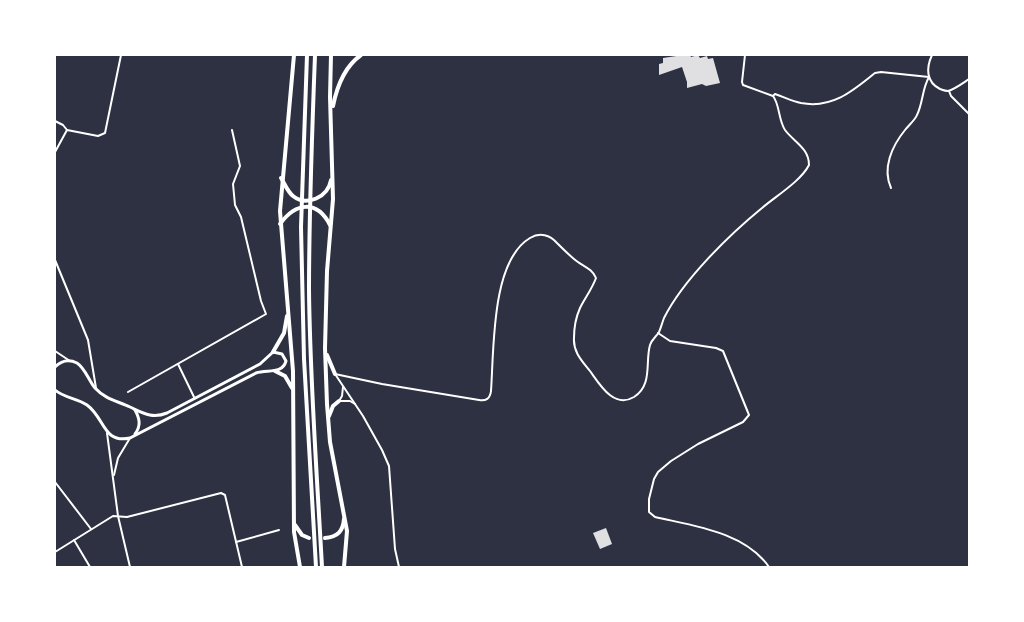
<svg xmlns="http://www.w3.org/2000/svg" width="1024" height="622" font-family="'PT Sans',sans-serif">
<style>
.building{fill:#e0e0e3}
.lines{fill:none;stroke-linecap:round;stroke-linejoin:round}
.minor{stroke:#fff;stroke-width:2}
.secondary{stroke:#fff;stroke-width:3}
.trunk{stroke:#fff;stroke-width:4}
</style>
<rect width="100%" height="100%" fill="#2d3142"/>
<!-- building -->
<g class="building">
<path d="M683,55H690L691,57L698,55L700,58L707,56L708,59L713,58L720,83L706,86L702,84L687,88V82L682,67L659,75V64L663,63V58Z"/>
<path d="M606,528L612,544L600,549L593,533Z"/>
</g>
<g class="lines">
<!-- minor -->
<g class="minor">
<path d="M932,55C926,68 926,82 940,89C943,90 944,91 948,91C955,89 963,83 969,79"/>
<path d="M949,91L951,96L969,114"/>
<path d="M773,96L775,94C784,97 792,101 801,103C832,109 853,91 875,73L881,72L929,77C922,89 923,103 917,115C915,120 909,125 905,130C892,146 882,168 891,188"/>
<path d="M55,121L63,125L67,130"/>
<path d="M55,152L67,130L98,136L105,133L121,55"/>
<path d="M55,260L88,340L96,388"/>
<path d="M658,333L670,341L716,348L723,351L749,415L743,422L698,444L671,461L658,472L654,479L649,499V512L655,517C694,526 745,532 769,567"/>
<path d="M55,351L70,361"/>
<path d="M178,364L194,397"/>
<path d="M335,374L382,384L479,400C486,401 490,399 491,391C494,350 491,261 530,238C540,232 550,235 557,243C563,249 568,254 574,259C582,266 592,268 596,278C592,289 585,298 580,308C576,317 574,329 574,338C573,352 582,361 590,371C600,385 614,409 634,397C653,385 645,362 650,345C652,339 656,337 659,332C661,328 662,323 664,318C683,280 729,235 762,208C776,196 801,181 809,165C809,148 794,142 785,130C778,119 780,105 773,96L743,85L742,82L745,55"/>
<path d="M335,374L363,416L382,450L389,466L395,549L399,567"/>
<path d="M128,392L266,314L261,301L241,217L235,205L233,184L240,166L232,130"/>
<path d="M339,401L342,396L343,387"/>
<path d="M341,401H350L355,404"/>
<path d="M107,433L118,516L130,567"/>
<path d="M114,475L118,458L130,438"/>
<path d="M55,482L91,529"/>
<path d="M74,540L90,567"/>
<path d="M236,542L279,530"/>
<path d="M55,552L113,516L127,517L221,493L225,495L242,567"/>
</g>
<!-- secondary -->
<g class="secondary">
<path d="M55,367C61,361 69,359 77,363C85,368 89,381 95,388C105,399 117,401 130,407C143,413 152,419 167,413L260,364L273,352L282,354L286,361C282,375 267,369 256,373L130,438C103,444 105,418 87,405C77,398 64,398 55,390"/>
<path d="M135,410C140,419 141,426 135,434"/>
</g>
<!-- trunk -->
<g class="trunk">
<path d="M294,55L280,211L293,371L294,532L300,567"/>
<path d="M307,55L301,227L304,359L316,567"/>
<path d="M315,55C312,133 309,212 309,290C310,382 317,475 322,567"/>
<path d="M331,55L330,97L333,199L327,271L325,348L327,404L330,442L347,531L344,567"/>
<path d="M333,106C337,86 344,67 361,55"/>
<path d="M281,178C285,184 287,191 293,196C307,207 328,197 331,180"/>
<path d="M280,224C296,202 317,200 330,225"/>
<path d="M273,352L284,333L287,316"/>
<path d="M327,355L335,374"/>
<path d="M275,371L285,376L292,388"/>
<path d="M329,416L333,406L339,401"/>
<path d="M295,525L302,535L309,538"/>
<path d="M325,538C338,537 343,531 344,519"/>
</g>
</g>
<!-- border -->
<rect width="1024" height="622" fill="none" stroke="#ffffff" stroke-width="112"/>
</svg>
